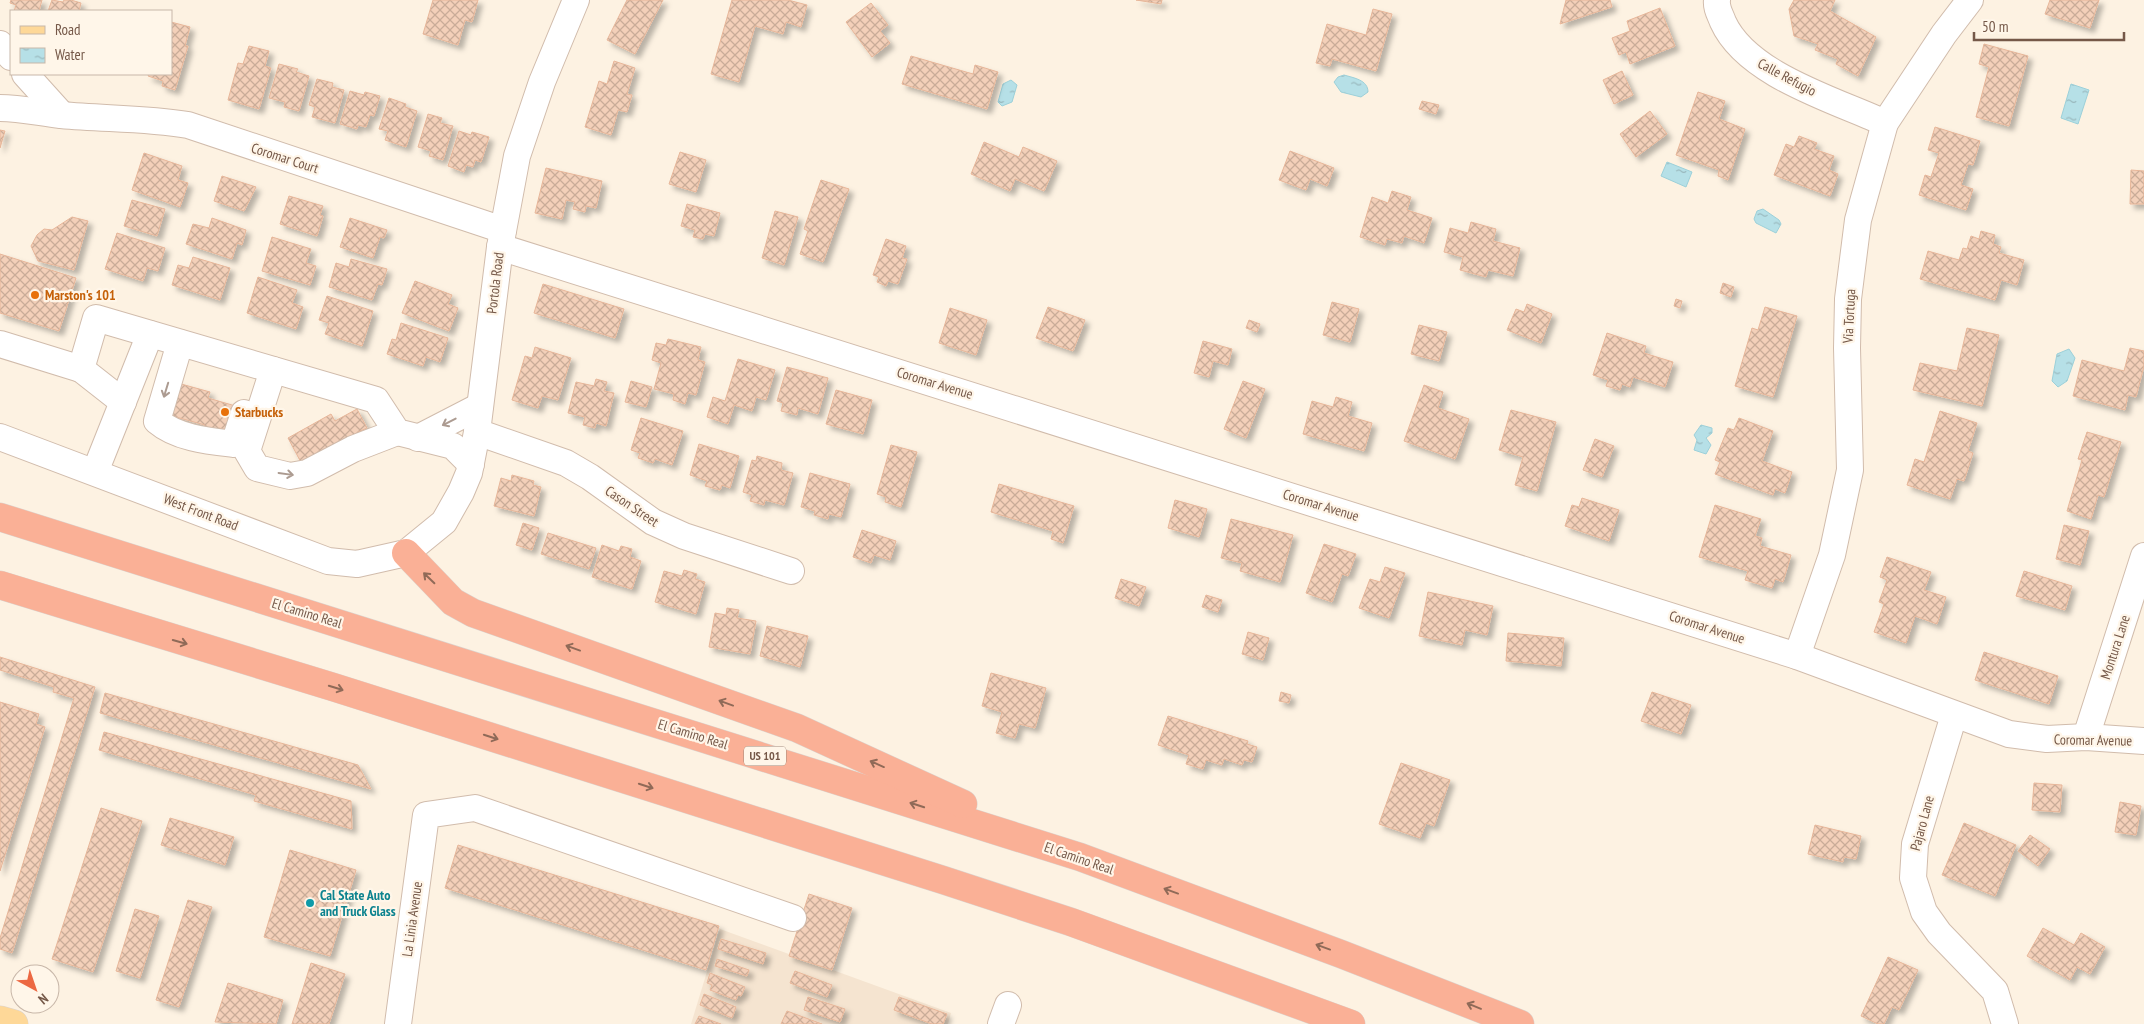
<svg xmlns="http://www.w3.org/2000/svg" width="2144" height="1024" font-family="'PT Sans Narrow',sans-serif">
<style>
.residential{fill:#f5e4d0}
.water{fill:url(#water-ripples);stroke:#9cd0d9}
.building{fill:url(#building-cross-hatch);stroke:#e7b699;filter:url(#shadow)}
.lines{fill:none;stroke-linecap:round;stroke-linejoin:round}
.minor-casing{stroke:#d1bcac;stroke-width:28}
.major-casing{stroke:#dbd4cf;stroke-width:29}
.highway-casing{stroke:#dbd4cf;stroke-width:29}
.minor{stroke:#fff;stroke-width:26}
.major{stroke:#fed898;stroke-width:28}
.highway{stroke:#fab096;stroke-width:28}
.oneway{stroke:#ac9b91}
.oneway2{stroke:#906a58}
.food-dot{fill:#e8710a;stroke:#fff6e9;stroke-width:2}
.culture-dot{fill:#0f9aa8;stroke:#fff6e9;stroke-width:2}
.labels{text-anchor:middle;stroke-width:4.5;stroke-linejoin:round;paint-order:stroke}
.shield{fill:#fff6e9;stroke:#9e8778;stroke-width:1}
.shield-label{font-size:12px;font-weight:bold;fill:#755848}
.street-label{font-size:14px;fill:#755848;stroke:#fff6e9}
.food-label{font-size:14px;font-weight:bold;fill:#c56008;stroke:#fff6e9;text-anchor:start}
.culture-label{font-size:14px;font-weight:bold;fill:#0d838f;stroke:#fff6e9;text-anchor:start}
</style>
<defs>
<pattern id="water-ripples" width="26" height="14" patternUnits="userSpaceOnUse" patternTransform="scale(1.25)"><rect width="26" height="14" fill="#b6e0e7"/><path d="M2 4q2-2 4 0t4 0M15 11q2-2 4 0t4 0" fill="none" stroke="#99b8bd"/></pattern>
<pattern id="building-cross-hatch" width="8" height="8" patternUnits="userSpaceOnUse" patternTransform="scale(1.25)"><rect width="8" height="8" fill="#f3d0b9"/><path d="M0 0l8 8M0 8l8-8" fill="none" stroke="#c9ac98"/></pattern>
<filter id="shadow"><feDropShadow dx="4.5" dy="4.5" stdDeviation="2.5" flood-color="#0004"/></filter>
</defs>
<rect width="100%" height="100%" fill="#fdf2e2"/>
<!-- residential -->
<path class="residential" d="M720,929L951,1013L948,1024H691Z"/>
<!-- water -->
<g class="water">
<path d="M1344,75C1354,78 1368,80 1368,92L1361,97L1341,92L1334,82L1338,77Z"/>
<path d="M1011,80L1017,85L1012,102L1002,106L998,102L1003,84Z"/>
<path d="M2071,84L2089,90L2078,124L2061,118Z"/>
<path d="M1667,162L1692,172L1686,187L1661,176Z"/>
<path d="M1763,209L1779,220L1781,224L1776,233L1756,223L1754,219L1757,211Z"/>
<path d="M2069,349L2075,358L2067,381L2058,387L2052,381L2057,354Z"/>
<path d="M1701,425L1712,428V433L1706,438L1711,445L1706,454L1694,450L1697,440L1694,435Z"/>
</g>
<!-- building -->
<g class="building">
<path d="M11,0H42L39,11H14L16,5L10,3Z"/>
<path d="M52,0L63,2L64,0H71L81,3L79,11H48Z"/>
<path d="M433,0H478L472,22L465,20L458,45L423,34Z"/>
<path d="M627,0H663L635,54L607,40Z"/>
<path d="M732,0H788L807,5L801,27L786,22L783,34L755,26L739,82L711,74Z"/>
<path d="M1136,0H1162L1161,4Z"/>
<path d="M1566,0H1610L1612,7L1560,24Z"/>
<path d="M1794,0H1835L1830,11L1876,37L1858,76L1836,64L1838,59L1815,50L1818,44L1794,36L1789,9Z"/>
<path d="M2050,0H2099L2090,28L2045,14Z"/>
<path d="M871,3L888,25L880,31L890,43L872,57L846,22Z"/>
<path d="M1660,8L1675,46L1630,64L1626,52L1619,55L1612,38L1630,31L1627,21Z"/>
<path d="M1373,9L1392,14L1376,71L1332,59L1330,66L1316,63L1327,24L1366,35Z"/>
<path d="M171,22L190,27L185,46H188L175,90L162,86L163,81L148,76L149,74H171Z"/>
<path d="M1984,44L2028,56L2009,126L1976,117L1989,67L1979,64Z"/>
<path d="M249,46L269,51L265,66L271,68L259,109L228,100L238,63L243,64Z"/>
<path d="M911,56L973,74L975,65L998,72L987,109L902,84Z"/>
<path d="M614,61L635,68L627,94L632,95L627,112L618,110L611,135L585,127L599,81L607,84Z"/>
<path d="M279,64L298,69L296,72L309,76L299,111L284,107L285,102L269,98Z"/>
<path d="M1622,71L1633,95L1614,104L1603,80Z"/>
<path d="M317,79L333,83L332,87L344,90L335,123L312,117L315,107L309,105Z"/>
<path d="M350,91L364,95L365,92L380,96L374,116L370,115L366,127L358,125L357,129L340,124Z"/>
<path d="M1698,92L1725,101L1719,119L1745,129L1728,180L1718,176L1719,170L1676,155Z"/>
<path d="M389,98L406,104L405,107L417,111L406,147L385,140L388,131L379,129Z"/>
<path d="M1422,101L1439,105L1436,114L1419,109Z"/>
<path d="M1650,111L1667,134L1636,157L1620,134Z"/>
<path d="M428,114L442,118L440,123L453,126L443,160L429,156L431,151L418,147Z"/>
<path d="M1935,127L1980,141L1973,165L1968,164L1961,185L1973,189L1966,210L1919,195L1925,175L1931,177L1939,153L1928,150Z"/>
<path d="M0,130L5,131L0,148Z"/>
<path d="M459,131L471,135L472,132L489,137L481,162L475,160L473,167L466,165L464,172L448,166Z"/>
<path d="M1799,136L1817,143L1814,149L1834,156L1829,170L1838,174L1830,196L1774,175L1786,144L1794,147Z"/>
<path d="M984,142L1019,157L1023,147L1057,161L1044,191L1015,179L1010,191L971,174Z"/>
<path d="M1290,151L1334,168L1327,186L1310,179L1306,190L1279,180Z"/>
<path d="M680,152L706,160L696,192L669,184Z"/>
<path d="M144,153L182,166L178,180L188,183L180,207L132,190Z"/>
<path d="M546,168L602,181L596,208L586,206L585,212L573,209L575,202L566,200L562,219L535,213Z"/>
<path d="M2131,170L2144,171V204H2130Z"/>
<path d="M222,176L256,187L244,211L214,201Z"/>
<path d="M821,180L849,189L823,262L800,254L808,231L804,229Z"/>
<path d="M1392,191L1411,197L1407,210L1432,218L1424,243L1404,236L1402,243L1387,239L1385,245L1360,237L1372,197L1388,203Z"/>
<path d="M289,196L323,206L320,215L323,216L317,236L280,224Z"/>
<path d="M132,200L165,209L157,236L124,226Z"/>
<path d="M687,204L720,213L714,236L705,234L703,239L693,237L695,230L681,226Z"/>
<path d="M775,211L798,217L784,265L762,258Z"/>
<path d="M72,217L88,221L74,270L38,261L31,246L37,235L44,229L52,230Z"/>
<path d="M212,218L246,230L242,245L237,243L232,259L186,244L193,224L209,228Z"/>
<path d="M350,218L387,230L384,238L380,237L373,258L340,247Z"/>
<path d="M1471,222L1496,229L1493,241L1520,248L1513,276L1488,270L1486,277L1460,270L1463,257L1444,252L1450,228L1468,233Z"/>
<path d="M1981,231L1995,235L1993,244L2001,247L1999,253L2024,260L2017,285L2001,280L1995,300L1920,279L1928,251L1959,260L1963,248L1967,249L1971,236L1979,239Z"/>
<path d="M117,233L165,248L158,271L147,268L143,281L105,269Z"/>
<path d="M272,237L311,249L306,263L316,266L310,285L262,271Z"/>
<path d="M886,239L906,246L902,258L907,259L898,284L888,281L886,286L877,282L879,277L873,275Z"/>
<path d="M0,254L76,278L59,331L0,313Z"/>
<path d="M193,257L230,268L220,300L172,285L178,265L189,268Z"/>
<path d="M351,259L387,269L382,285L378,284L372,300L329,287L336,263L349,267Z"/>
<path d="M258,277L297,290L292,303L303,307L296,329L247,313Z"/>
<path d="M415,281L452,295L448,304L458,308L449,331L402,313Z"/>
<path d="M1723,283L1734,287L1731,297L1720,293Z"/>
<path d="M543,284L624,309L615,338L534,313Z"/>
<path d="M327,296L373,311L362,346L325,334L329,323L319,320Z"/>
<path d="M1676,299L1682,301L1680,308L1674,306Z"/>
<path d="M1332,302L1359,309L1350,342L1323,335Z"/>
<path d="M1527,304L1552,314L1541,343L1507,330L1516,309L1524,312Z"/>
<path d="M1048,307L1085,320L1073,351L1036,338Z"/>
<path d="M1765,307L1797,316L1773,397L1735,386L1752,328L1758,330Z"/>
<path d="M950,308L987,320L976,355L939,343Z"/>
<path d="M1249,320L1260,324L1257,332L1246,328Z"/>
<path d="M401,323L448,338L440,362L426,357L423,366L387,354L392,339L396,340Z"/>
<path d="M1419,325L1447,332L1439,361L1411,354Z"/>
<path d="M1967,328L1999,335L1982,406L1913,390L1920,363L1957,371Z"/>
<path d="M1607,333L1646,346L1644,353L1673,362L1665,387L1633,377L1630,387L1622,384L1620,390L1606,386L1608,380L1593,375Z"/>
<path d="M668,339L701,347L698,360L705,362L696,395L688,393L685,404L673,400L674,394L654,389L661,363L652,360L656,343L666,345Z"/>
<path d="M1203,341L1232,349L1228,365L1213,361L1209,377L1194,373Z"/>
<path d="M535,347L571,358L558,400L542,396L538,408L512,400L525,356L532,358Z"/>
<path d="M2130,348L2144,351V366L2136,397L2128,395L2125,410L2073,396L2082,360L2124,371Z"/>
<path d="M738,359L775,370L766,400L756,397L752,411L734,405L728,424L707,417L713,397L725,401Z"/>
<path d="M787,367L828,378L818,414L798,408L797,415L781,411L783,403L777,401Z"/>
<path d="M596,379L607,382L604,391L614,393L606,426L596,423L595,428L583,425L585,417L568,413L576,382L594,386Z"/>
<path d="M631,381L652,387L646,407L625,402Z"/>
<path d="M1243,381L1265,389L1246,438L1224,429Z"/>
<path d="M174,382L210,392L208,398L239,407L237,433L219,428L218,435L203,431L205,425L165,414Z"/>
<path d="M1424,385L1443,392L1438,408L1469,419L1455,459L1404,441Z"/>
<path d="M836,390L872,400L863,434L826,424Z"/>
<path d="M1336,397L1352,402L1348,416L1372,423L1364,451L1303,434L1312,401L1333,407Z"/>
<path d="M357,409L367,428L358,432L360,436L304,468L288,438L331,414L335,421Z"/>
<path d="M1511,410L1556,422L1537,491L1515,485L1523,457L1499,450Z"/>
<path d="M1940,411L1977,423L1968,451L1973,453L1964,481L1957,479L1950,499L1907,485L1915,459L1924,462Z"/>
<path d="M641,418L683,431L672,465L655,459L653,463L638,458L640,453L631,450Z"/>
<path d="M1739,418L1773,431L1762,461L1792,472L1785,493L1775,489L1773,495L1715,474L1720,462L1715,460L1728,428L1734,430Z"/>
<path d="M2087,432L2121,442L2104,497L2098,495L2091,519L2067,511L2082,460L2078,459Z"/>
<path d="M1595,439L1614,446L1602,477L1583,470Z"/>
<path d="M699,444L739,456L730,488L722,485L720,490L705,486L707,481L690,475Z"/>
<path d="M891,445L917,452L901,507L885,502L886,497L877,494Z"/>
<path d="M757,456L782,463L781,470L793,473L784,505L765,500L764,505L750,501L752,495L743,492L752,460L756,461Z"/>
<path d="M810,473L850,484L841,517L829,514L828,519L814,515L815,511L801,507Z"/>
<path d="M512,475L534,481L533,485L541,487L534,516L494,506L501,478L511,481Z"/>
<path d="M999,484L1074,506L1063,543L1051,539L1053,531L991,512Z"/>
<path d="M1582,498L1619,510L1609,541L1565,526L1572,505L1579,507Z"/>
<path d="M1175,500L1207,509L1199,537L1168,528Z"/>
<path d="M1715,505L1761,519L1755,536L1762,538L1760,546L1791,555L1783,582L1775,579L1772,588L1745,580L1748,571L1699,557Z"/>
<path d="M1231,519L1293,535L1280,582L1240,571L1242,563L1221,558Z"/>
<path d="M523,523L539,528L532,550L516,545Z"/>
<path d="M2064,525L2089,531L2080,565L2056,559Z"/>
<path d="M862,530L896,541L890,560L874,555L871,563L853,557Z"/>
<path d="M548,533L596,548L589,569L541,554Z"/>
<path d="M1324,544L1356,554L1348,576L1342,574L1332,602L1306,593Z"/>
<path d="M602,545L619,551L621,546L632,549L630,557L641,561L632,589L592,577Z"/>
<path d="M1887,557L1931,572L1924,590L1946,597L1937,624L1915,616L1906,643L1874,632L1884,604L1879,602L1887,580L1880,577Z"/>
<path d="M1385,567L1405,573L1389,618L1359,608L1370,579L1380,582Z"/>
<path d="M684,570L697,574L695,579L705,582L696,614L655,602L664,571L682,576Z"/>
<path d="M2024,571L2072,586L2065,610L2016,596Z"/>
<path d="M1121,579L1146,587L1139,606L1115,598Z"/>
<path d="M1428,592L1493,606L1487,635L1465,630L1462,645L1419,636Z"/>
<path d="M1206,595L1222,600L1218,612L1202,607Z"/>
<path d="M727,608L739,610L737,618L756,621L750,654L709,647L715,613L726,615Z"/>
<path d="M767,626L808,636L800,667L760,656Z"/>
<path d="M1248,632L1269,638L1263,660L1242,654Z"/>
<path d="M1508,633L1564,638L1561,666L1506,661Z"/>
<path d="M1984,652L2058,676L2049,704L1975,680Z"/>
<path d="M0,657L95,687L12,953L0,949V938L74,698L53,692L54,687L0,670Z"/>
<path d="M991,673L1046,688L1035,728L1019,724L1015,738L996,733L1002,712L982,706Z"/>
<path d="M1281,692L1291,695L1289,703L1279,701Z"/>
<path d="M1652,692L1691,705L1681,734L1641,721Z"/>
<path d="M105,693L358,765L371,789L100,713Z"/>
<path d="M0,702L39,714L36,724L45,727L0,871Z"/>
<path d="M1168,716L1248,741L1247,744L1257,747L1252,762L1244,760L1242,765L1224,759L1222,765L1206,760L1203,769L1186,764L1189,755L1158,745Z"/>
<path d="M104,732L351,801L352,829L254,801L256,795L99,750Z"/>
<path d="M1401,763L1450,780L1434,826L1426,823L1420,838L1379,824Z"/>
<path d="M2034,783L2062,785L2060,812L2032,810Z"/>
<path d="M2120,802L2141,806L2136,835L2115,832Z"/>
<path d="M101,808L142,821L93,972L52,959Z"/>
<path d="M170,818L234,837L225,865L161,845Z"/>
<path d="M1964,823L2016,845L1995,896L1942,875Z"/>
<path d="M1815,825L1861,836L1856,859L1844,857L1843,862L1808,854Z"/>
<path d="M2030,835L2050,849L2038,866L2018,851Z"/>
<path d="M458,845L719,926L706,970L445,888Z"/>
<path d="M290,850L356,870L330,956L264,937Z"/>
<path d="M809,894L852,908L832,970L789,956Z"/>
<path d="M188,900L212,907L179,1007L156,1000Z"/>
<path d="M135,909L159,916L140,978L116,971Z"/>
<path d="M2043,928L2074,945L2081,933L2105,947L2090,974L2077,967L2070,980L2027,956Z"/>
<path d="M721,939L766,953L763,964L718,949Z"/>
<path d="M1888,957L1918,970L1899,1010L1892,1007L1884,1024H1878L1861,1016Z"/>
<path d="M717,959L749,970L747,976L715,966Z"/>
<path d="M311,963L345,974L329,1024H292Z"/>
<path d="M795,971L832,985L827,997L790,983Z"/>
<path d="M710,973L745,987L741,996L738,995L736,1000L710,990L712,985L707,983Z"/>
<path d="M228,983L283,1000L276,1024L215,1022Z"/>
<path d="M704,994L736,1007L732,1018L700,1005Z"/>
<path d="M808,997L845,1009L840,1022L804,1010Z"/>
<path d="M899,997L947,1014L943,1024H932L894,1010Z"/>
<path d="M787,1011L822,1024H781Z"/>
<path d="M699,1016L721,1024H695Z"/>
</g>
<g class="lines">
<defs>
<g id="minor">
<path d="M1717,0C1716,8 1720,14 1723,22C1747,75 1835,100 1885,123"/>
<path d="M0,44L11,57"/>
<path d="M25,74L62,115"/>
<path d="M0,108C21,108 41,113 61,115C104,119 146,118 188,125L503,230"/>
<path d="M500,247L1797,656L2009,734L2047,739L2086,737L2144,741"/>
<path d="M180,343L157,421C177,438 208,441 234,444L244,413"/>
<path d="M0,344L81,369L96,318L376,400L397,432L453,446L471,464"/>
<path d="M81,369L123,402"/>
<path d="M273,370L247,451L257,468L290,476L307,473L353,449L397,432"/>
<path d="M477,432L566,463L590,477L653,522L684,536L791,571"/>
<path d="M0,437L328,561L357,564L406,553L444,522L461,492L469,473L477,432L500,247L517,156L542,82L576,0"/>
<path d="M418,438L480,406"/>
<path d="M95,472L150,334"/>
<path d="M1797,656L1832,555L1850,470L1847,348L1848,299L1858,220L1885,123L1944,34L1970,0"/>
<path d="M1954,715L1915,844L1913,878L1924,912L1939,933L1995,991L2005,1024"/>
<path d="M2086,737L2144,556"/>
<path d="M398,1024L426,815L475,808L793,918"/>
<path d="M1001,1024L1008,1005"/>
</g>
<path id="major" d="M0,1020L14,1024"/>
<g id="highway">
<path d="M0,517L1080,857L1341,954L1520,1024"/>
<path d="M406,553L453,602L473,613L797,728L963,804"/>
<path d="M0,585L333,687L943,880L1071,922L1351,1024"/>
</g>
</defs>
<!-- minor casing -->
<use href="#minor" class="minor-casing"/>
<!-- major casing -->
<use href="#major" class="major-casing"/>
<!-- highway casing -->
<use href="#highway" class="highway-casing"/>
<!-- minor -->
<use href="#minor" class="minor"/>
<!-- major -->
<use href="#major" class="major"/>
<!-- highway -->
<use href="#highway" class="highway"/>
</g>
<!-- one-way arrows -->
<defs><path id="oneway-shaft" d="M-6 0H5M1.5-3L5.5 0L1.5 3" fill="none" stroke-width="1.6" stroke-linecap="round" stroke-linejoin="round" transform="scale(1.25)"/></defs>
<g class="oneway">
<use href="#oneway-shaft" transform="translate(166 390) rotate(107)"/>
<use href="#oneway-shaft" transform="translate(449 422) rotate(153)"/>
<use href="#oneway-shaft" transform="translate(286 474) rotate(8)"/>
</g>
<g class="oneway2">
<use href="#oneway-shaft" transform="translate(429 578) rotate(-136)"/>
<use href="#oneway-shaft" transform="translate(180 642) rotate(16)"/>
<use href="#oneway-shaft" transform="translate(573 648) rotate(-160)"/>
<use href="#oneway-shaft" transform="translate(336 688) rotate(17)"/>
<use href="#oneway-shaft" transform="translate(726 703) rotate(-160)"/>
<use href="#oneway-shaft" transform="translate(491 737) rotate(18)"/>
<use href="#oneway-shaft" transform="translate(877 764) rotate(-156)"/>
<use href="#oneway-shaft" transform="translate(646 786) rotate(18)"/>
<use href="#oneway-shaft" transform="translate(917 805) rotate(-162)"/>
<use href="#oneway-shaft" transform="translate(1171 891) rotate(-160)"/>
<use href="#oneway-shaft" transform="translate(1323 947) rotate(-160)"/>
<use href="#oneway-shaft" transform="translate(1474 1006) rotate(-158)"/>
</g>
<!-- markers -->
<g class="food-dot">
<circle cx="35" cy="295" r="5"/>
<circle cx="225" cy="412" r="5"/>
</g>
<circle class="culture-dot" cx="310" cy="903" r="5"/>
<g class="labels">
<!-- shield labels -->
<rect class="shield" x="744" y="746.5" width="42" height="19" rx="4"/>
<g class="shield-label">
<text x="765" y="760">US 101</text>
</g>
<!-- street labels -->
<g class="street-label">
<text transform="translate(1787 77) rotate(28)" y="5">Calle Refugio</text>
<text transform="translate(285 158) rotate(18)" y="5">Coromar Court</text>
<text transform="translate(495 283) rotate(-83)" y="5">Portola Road</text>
<text transform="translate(1849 316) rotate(-87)" y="5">Via Tortuga</text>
<text transform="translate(935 383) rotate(17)" y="5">Coromar Avenue</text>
<text transform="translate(1321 505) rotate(17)" y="5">Coromar Avenue</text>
<text transform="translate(632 506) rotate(34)" y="5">Cason Street</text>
<text transform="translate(201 512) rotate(21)" y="5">West Front Road</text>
<text transform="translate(307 613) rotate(17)" y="5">El Camino Real</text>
<text transform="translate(1707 627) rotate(18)" y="5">Coromar Avenue</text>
<text transform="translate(2115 647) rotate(-72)" y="5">Montura Lane</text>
<text transform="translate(693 734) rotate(17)" y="5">El Camino Real</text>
<text transform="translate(2093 740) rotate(1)" y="5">Coromar Avenue</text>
<text transform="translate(1922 823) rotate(-75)" y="5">Pajaro Lane</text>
<text transform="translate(1079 858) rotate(19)" y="5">El Camino Real</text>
<text transform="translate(412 919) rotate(-82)" y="5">La Linia Avenue</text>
</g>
<!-- food labels -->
<g class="food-label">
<text x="45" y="300">Marston's 101</text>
<text x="235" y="417">Starbucks</text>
</g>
<!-- culture labels -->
<g class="culture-label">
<text x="320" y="900">Cal State Auto<tspan x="320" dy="16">and Truck Glass</tspan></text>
</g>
</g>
<!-- legend -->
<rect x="10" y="10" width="162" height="65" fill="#fff6e9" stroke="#c8b7a9"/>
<rect x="20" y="26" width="25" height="8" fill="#fed898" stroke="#c8b7a9"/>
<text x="55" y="35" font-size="15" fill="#755848">Road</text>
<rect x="20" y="48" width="25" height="15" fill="url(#water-ripples)" stroke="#c8b7a9"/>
<text x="55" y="60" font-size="15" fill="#755848">Water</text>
<!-- north arrow -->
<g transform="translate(35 989) rotate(140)"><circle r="24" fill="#fff6e9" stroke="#c8b7a9"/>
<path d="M0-4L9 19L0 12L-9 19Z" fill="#ec6842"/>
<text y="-8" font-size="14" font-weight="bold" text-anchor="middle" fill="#755848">N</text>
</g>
<!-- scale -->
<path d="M1974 32v8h150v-8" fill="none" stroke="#755848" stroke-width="2.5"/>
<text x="1982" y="32" font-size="15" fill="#755848" stroke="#fff6e9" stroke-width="4" paint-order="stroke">50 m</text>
</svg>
